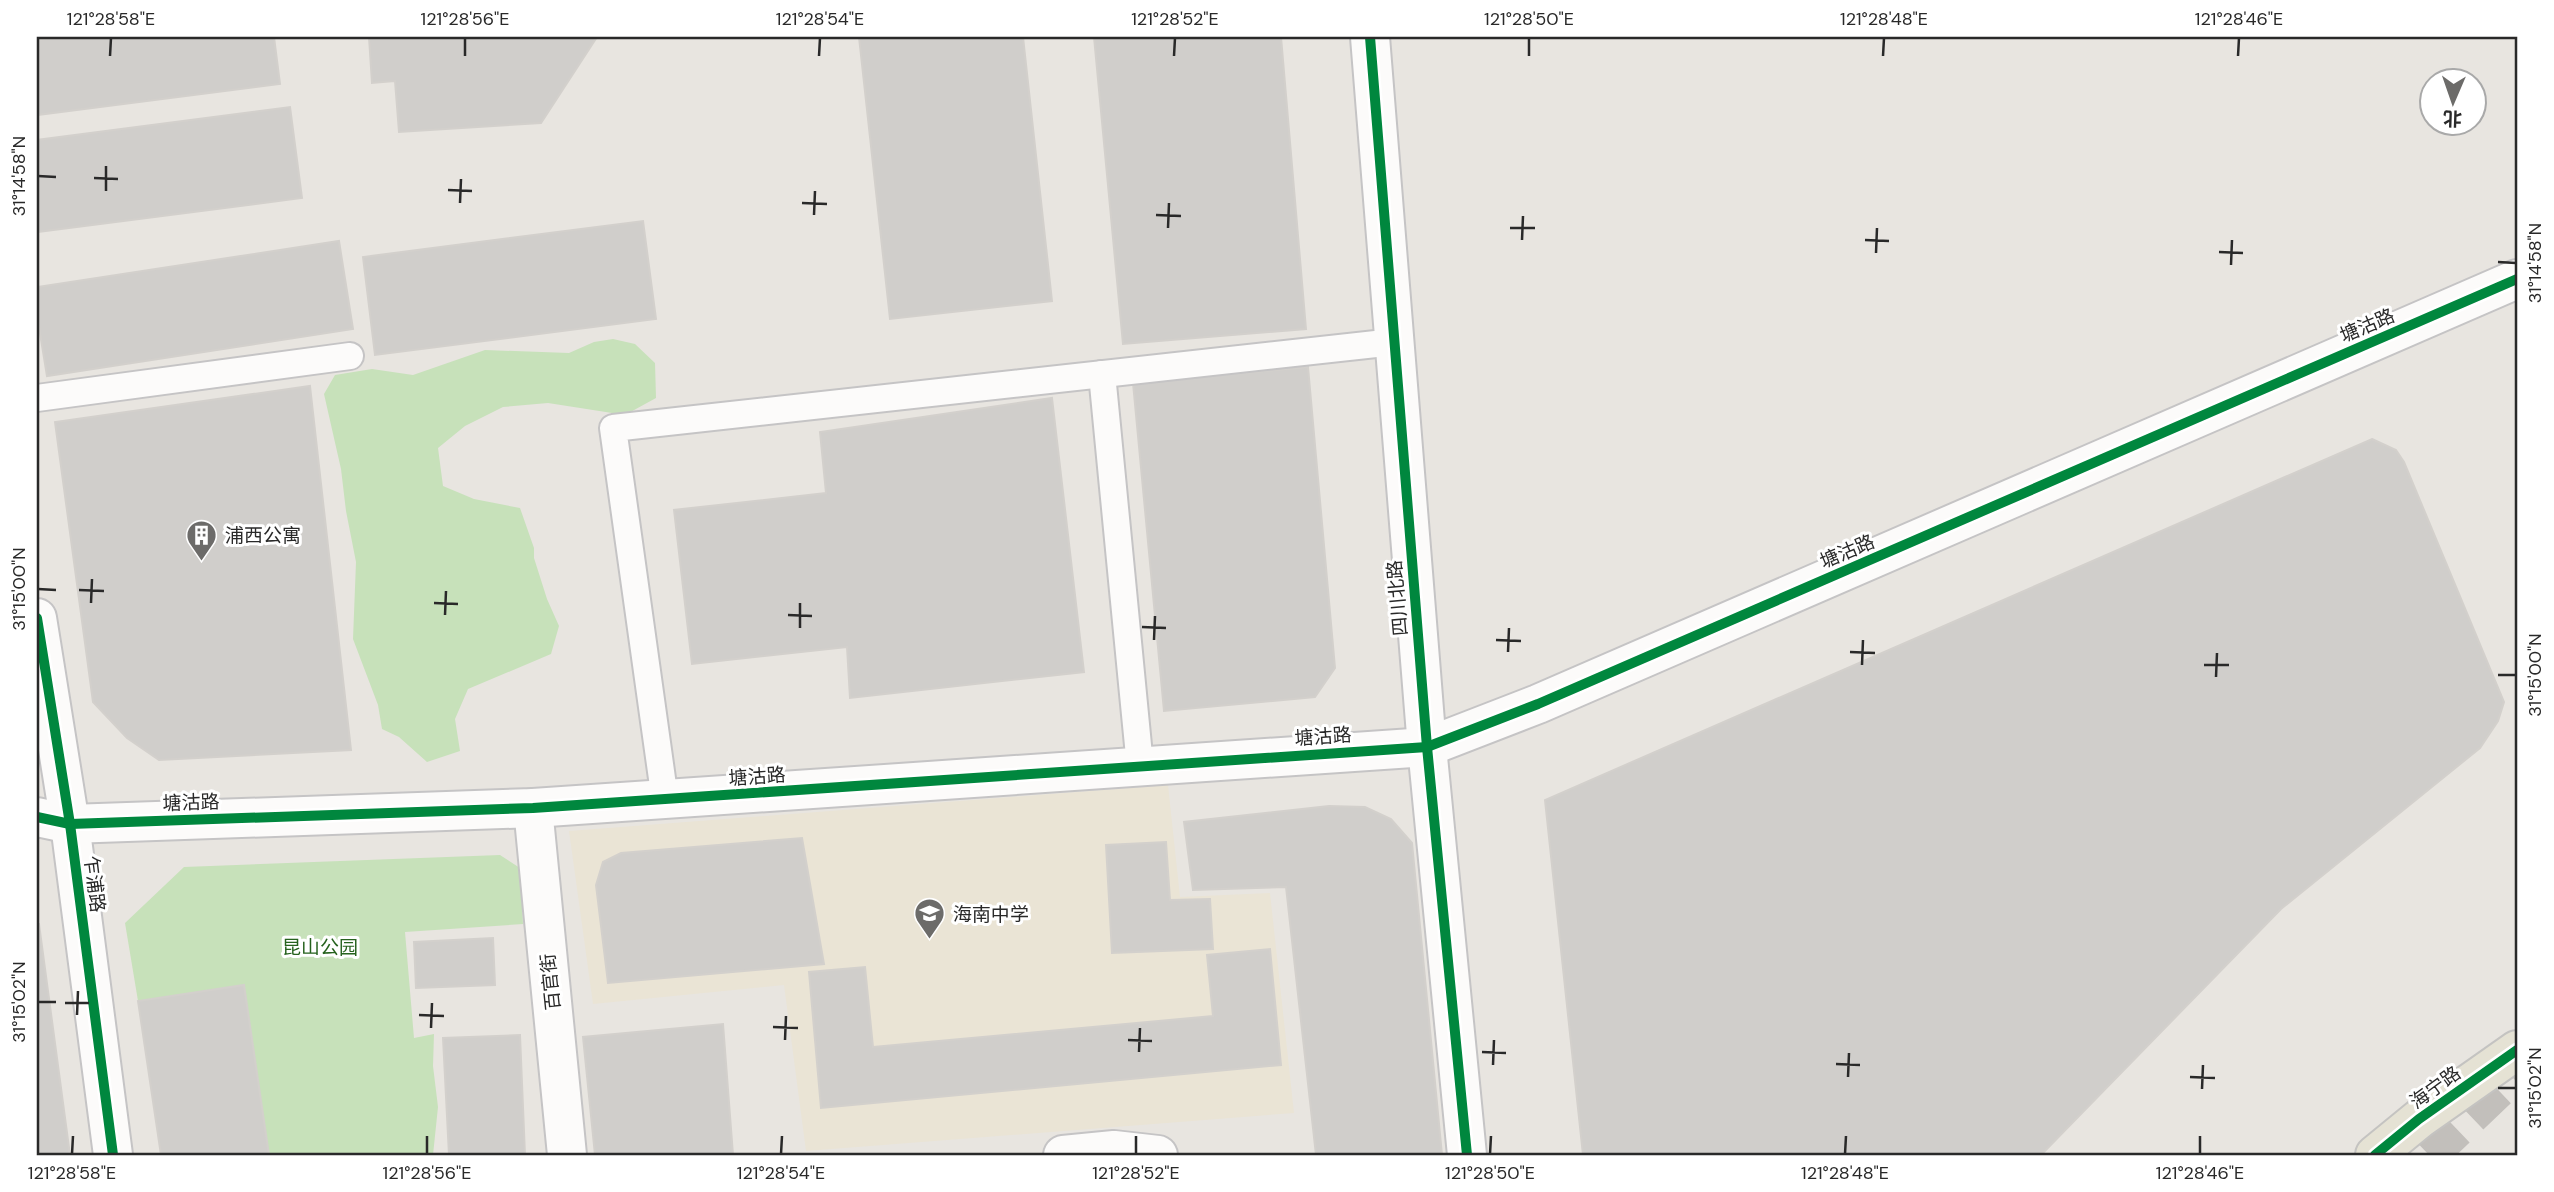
<svg xmlns="http://www.w3.org/2000/svg" width="2554" height="1192" font-family="'DM Sans','Noto Sans SC',sans-serif">
<style>
.education{fill:#eae4d5}
.green{fill:#c7e1ba}
.building{fill:#d0cecb;stroke:#d3d0cc;stroke-width:2}
.lines{fill:none;stroke-linecap:round;stroke-linejoin:round}
.highway-tunnel{stroke:#c2bfbb;stroke-width:38;stroke-dasharray:38 19;stroke-linecap:butt}
.lane-casing{stroke:#c5c4c5;stroke-width:30}
.street-casing{stroke:#c5c4c5;stroke-width:42}
.secondary-casing{stroke:#c5c4c5;stroke-width:42}
.primary-casing{stroke:#c4c3c1;stroke-width:42}
.lane{stroke:#fcfbfa;stroke-width:26}
.street{stroke:#fcfbfa;stroke-width:38}
.secondary{stroke:#fcfbfa;stroke-width:38}
.primary{stroke:#e5e2d4;stroke-width:38}
.cycleway-casing{stroke:#fff;stroke-width:15}
.cycleway{stroke:#00873e;stroke-width:10}
.ticks{fill:none;stroke:#292929;stroke-width:2.5}
.labels{text-anchor:middle;stroke-width:6;stroke-linejoin:round;paint-order:stroke}
.street-label{font-size:19px;fill:#292929;stroke:#fff}
.poi-label{font-size:19px;fill:#292929;stroke:#fff;text-anchor:start}
.park-label{font-size:19px;fill:#26621e;stroke:#fff}
.neatline{fill:none;stroke:#292929;stroke-width:2.5}
.ticks-label{font-size:18px;text-anchor:middle;fill:#292929}
</style>
<rect width="100%" height="100%" fill="#e8e5e0"/>
<!-- education -->
<path class="education" d="M1168,785L1180,897L1270,893L1294,1113L806,1151L784,985L593,1004L569,831Z"/>
<!-- green -->
<g class="green">
<path d="M613,339L635,344L655,363L656,398L625,415L548,403L503,407L465,426L438,448L443,486L474,499L520,508L534,548V558L547,599L559,626L551,654L468,689L455,719L460,751L427,762L399,737L382,729L378,705L353,639L356,562L346,511L341,469L324,394L335,375L372,369L413,375L485,350L569,353L594,342Z"/>
<path d="M500,855L520,868L523,924L405,932L414,1038L434,1034L433,1066L438,1107L433,1155H269L244,986L138,1001L125,923L184,867Z"/>
</g>
<!-- building -->
<g class="building">
<path d="M62,37H274L280,84L37,115V40Z"/>
<path d="M369,37H597L541,123L399,132L395,81L372,83Z"/>
<path d="M859,37H1023L1052,301L890,319Z"/>
<path d="M1094,37H1281L1306,329L1123,344Z"/>
<path d="M290,107L302,198L37,232V140Z"/>
<path d="M643,221L656,319L375,355L363,257Z"/>
<path d="M339,241L353,329L47,376L37,315V287Z"/>
<path d="M1308,367L1335,668L1315,697L1164,711L1133,383Z"/>
<path d="M310,386L351,750L159,760L127,738L93,702L55,422Z"/>
<path d="M1052,398L1084,672L850,698L847,647L692,664L674,510L826,493L820,432Z"/>
<path d="M2372,439L2396,450L2404,462L2504,702L2498,721L2480,748L2281,909L2041,1155H1583L1545,800Z"/>
<path d="M1329,806L1365,807L1391,819L1412,843L1442,1155H1316L1286,887L1193,890L1184,822Z"/>
<path d="M802,838L824,964L608,983L596,885L603,862L621,853Z"/>
<path d="M1166,842L1170,900L1210,899L1213,949L1112,953L1106,845Z"/>
<path d="M37,924H39L70,1155H37Z"/>
<path d="M493,938L495,985L416,988L414,942Z"/>
<path d="M1270,949L1281,1065L821,1108L809,972L865,967L873,1047L1213,1016L1207,955Z"/>
<path d="M244,985L269,1155H161L138,1001Z"/>
<path d="M723,1024L733,1155H595L583,1037Z"/>
<path d="M520,1035L525,1155H449L443,1038Z"/>
</g>
<g class="lines">
<!-- highway-tunnel -->
<path class="highway-tunnel" d="M2429,1155L2517,1071"/>
<defs>
<g id="lane">
<path d="M1102,374L1140,766"/>
<path d="M37,398L350,356"/>
<path d="M665,800L613,428L1394,342"/>
</g>
<g id="street">
<path d="M37,618L70,824L113,1155"/>
<path d="M533,808L567,1155"/>
<path d="M37,817L70,824L533,808L1427,747L1538,704L2517,279"/>
<path d="M1063,1155L1114,1150L1158,1155"/>
</g>
<path id="secondary" d="M1370,37L1427,747L1467,1155"/>
<path id="primary" d="M2375,1155L2419,1119L2517,1050"/>
</defs>
<!-- lane casing -->
<use href="#lane" class="lane-casing"/>
<!-- street casing -->
<use href="#street" class="street-casing"/>
<!-- secondary casing -->
<use href="#secondary" class="secondary-casing"/>
<!-- primary casing -->
<use href="#primary" class="primary-casing"/>
<!-- lane -->
<use href="#lane" class="lane"/>
<!-- street -->
<use href="#street" class="street"/>
<!-- secondary -->
<use href="#secondary" class="secondary"/>
<!-- primary -->
<use href="#primary" class="primary"/>
<defs>
<g id="cycleway">
<path d="M1370,37L1427,747L1467,1155"/>
<path d="M37,618L70,824L113,1155"/>
<path d="M37,817L70,824L533,808L1427,747L1538,704L2517,279"/>
<path d="M2375,1155L2419,1119L2517,1050"/>
</g>
</defs>
<!-- cycleway casing -->
<use href="#cycleway" class="cycleway-casing"/>
<!-- cycleway -->
<use href="#cycleway" class="cycleway"/>
</g>
<!-- ticks -->
<path class="ticks" d="M110,56L111,38M465,56V38M819,56L820,38M1174,56L1175,38M1529,56V38M1883,56L1884,38M2238,56L2239,38M38,176L56,177M94,178L118,179M448,190L472,191M106,191V166M460,203L461,179M802,203L827,204M814,215L815,191M1156,215L1181,216M1168,228L1169,203M1510,228H1535M1522,240L1523,216M1865,240L1889,241M2219,252L2243,253M1876,253L1877,228M2498,262L2516,263M2231,265L2232,240M38,589L56,590M79,590L104,591M91,603L92,579M434,603L458,604M445,615L446,591M788,615L812,616M1142,627L1166,628M800,628V603M1154,640L1155,616M1496,640L1521,641M1508,652L1509,628M1850,652L1875,653M1862,665L1863,640M2204,665H2229M2498,675H2516M2216,677L2217,653M38,1002H56M65,1003H89M77,1015L78,991M419,1015L444,1016M773,1027L798,1028M431,1028L432,1003M785,1040L786,1016M1128,1040L1152,1041M1139,1052L1140,1028M1482,1052L1506,1053M1836,1064L1860,1065M1493,1065L1494,1040M1848,1077L1849,1053M2190,1077L2215,1078M2498,1088H2516M2202,1089L2203,1065M72,1154L73,1136M427,1154V1136M781,1154L782,1136M1136,1154V1136M1490,1154L1491,1136M1845,1154L1846,1136M2200,1154V1136"/>
<!-- icons -->
<defs>
<symbol id="building-pin" viewBox="-11 -11 22 30"><path d="M0 17L-7.5 6A9.5 9.5 0 1 1 7.5 6Z" fill="#6c6b69" stroke="#fff"/><path d="M-4-6H4V6H1V3H-1V6H-4ZM-2.5-4.3h1.7v1.8h-1.7ZM.8-4.3h1.7v1.8H.8ZM-2.5-1h1.7V.8h-1.7ZM.8-1h1.7V.8H.8Z" fill="#fff"/></symbol>
<symbol id="school-pin" viewBox="-11 -11 22 30"><path d="M0 17L-7.5 6A9.5 9.5 0 1 1 7.5 6Z" fill="#6c6b69" stroke="#fff"/><path d="M0-5L7-2L0 1L-7-2ZM-4 1L0 2.5L4 1V4Q0 6-4 4Z" fill="#fff"/></symbol>
</defs>
<g fill-rule="evenodd">
<use href="#building-pin" x="184" y="518" width="35" height="47"/>
<use href="#school-pin" x="912" y="896" width="35" height="47"/>
</g>
<g class="labels">
<!-- street labels -->
<g class="street-label">
<text transform="translate(2367 325) rotate(-23)" y="7">塘沽路</text>
<text transform="translate(1847 551) rotate(-23)" y="7">塘沽路</text>
<text transform="translate(1397 598) rotate(-95)" y="7">四川北路</text>
<text transform="translate(1323 736) rotate(-4)" y="7">塘沽路</text>
<text transform="translate(757 776) rotate(-4)" y="7">塘沽路</text>
<text transform="translate(191 802) rotate(-2)" y="7">塘沽路</text>
<text transform="translate(95 884) rotate(83)" y="7">乍浦路</text>
<text transform="translate(550 982) rotate(-96)" y="7">百官街</text>
<text transform="translate(2435 1087) rotate(-36)" y="7">海宁路</text>
</g>
<!-- poi labels -->
<g class="poi-label">
<text x="225" y="542">浦西公寓</text>
<text x="953" y="921">海南中学</text>
</g>
<!-- park labels -->
<g class="park-label">
<text x="320" y="954">昆山公园</text>
</g>
</g>
<!-- border -->
<rect width="2554" height="1192" fill="none" stroke="#ffffff" stroke-width="77"/>
<!-- north arrow -->
<g transform="translate(2453 102) rotate(182)"><circle r="33" fill="#ffffff" stroke="#a9a9a9" stroke-width="2"/>
<path d="M0-5L12 26L0 18L-12 26Z" fill="#6c6b69"/>
<text y="-10" font-size="19" font-weight="bold" text-anchor="middle" fill="#292929">北</text>
</g>
<rect x="38" y="38" width="2478" height="1116" class="neatline"/>
<g class="ticks-label">
<text x="111" y="25">121°28'58"E</text>
<text x="465" y="25">121°28'56"E</text>
<text x="820" y="25">121°28'54"E</text>
<text x="1175" y="25">121°28'52"E</text>
<text x="1529" y="25">121°28'50"E</text>
<text x="1884" y="25">121°28'48"E</text>
<text x="2239" y="25">121°28'46"E</text>
<text transform="translate(19 176) rotate(-90)" y="6">31°14'58"N</text>
<text transform="translate(2535 263) rotate(-90)" y="6">31°14'58"N</text>
<text transform="translate(19 589) rotate(-90)" y="6">31°15'00"N</text>
<text transform="translate(2535 675) rotate(-90)" y="6">31°15'00"N</text>
<text transform="translate(19 1002) rotate(-90)" y="6">31°15'02"N</text>
<text transform="translate(2535 1088) rotate(-90)" y="6">31°15'02"N</text>
<text x="72" y="1179">121°28'58"E</text>
<text x="427" y="1179">121°28'56"E</text>
<text x="781" y="1179">121°28'54"E</text>
<text x="1136" y="1179">121°28'52"E</text>
<text x="1490" y="1179">121°28'50"E</text>
<text x="1845" y="1179">121°28'48"E</text>
<text x="2200" y="1179">121°28'46"E</text>
</g>
</svg>
